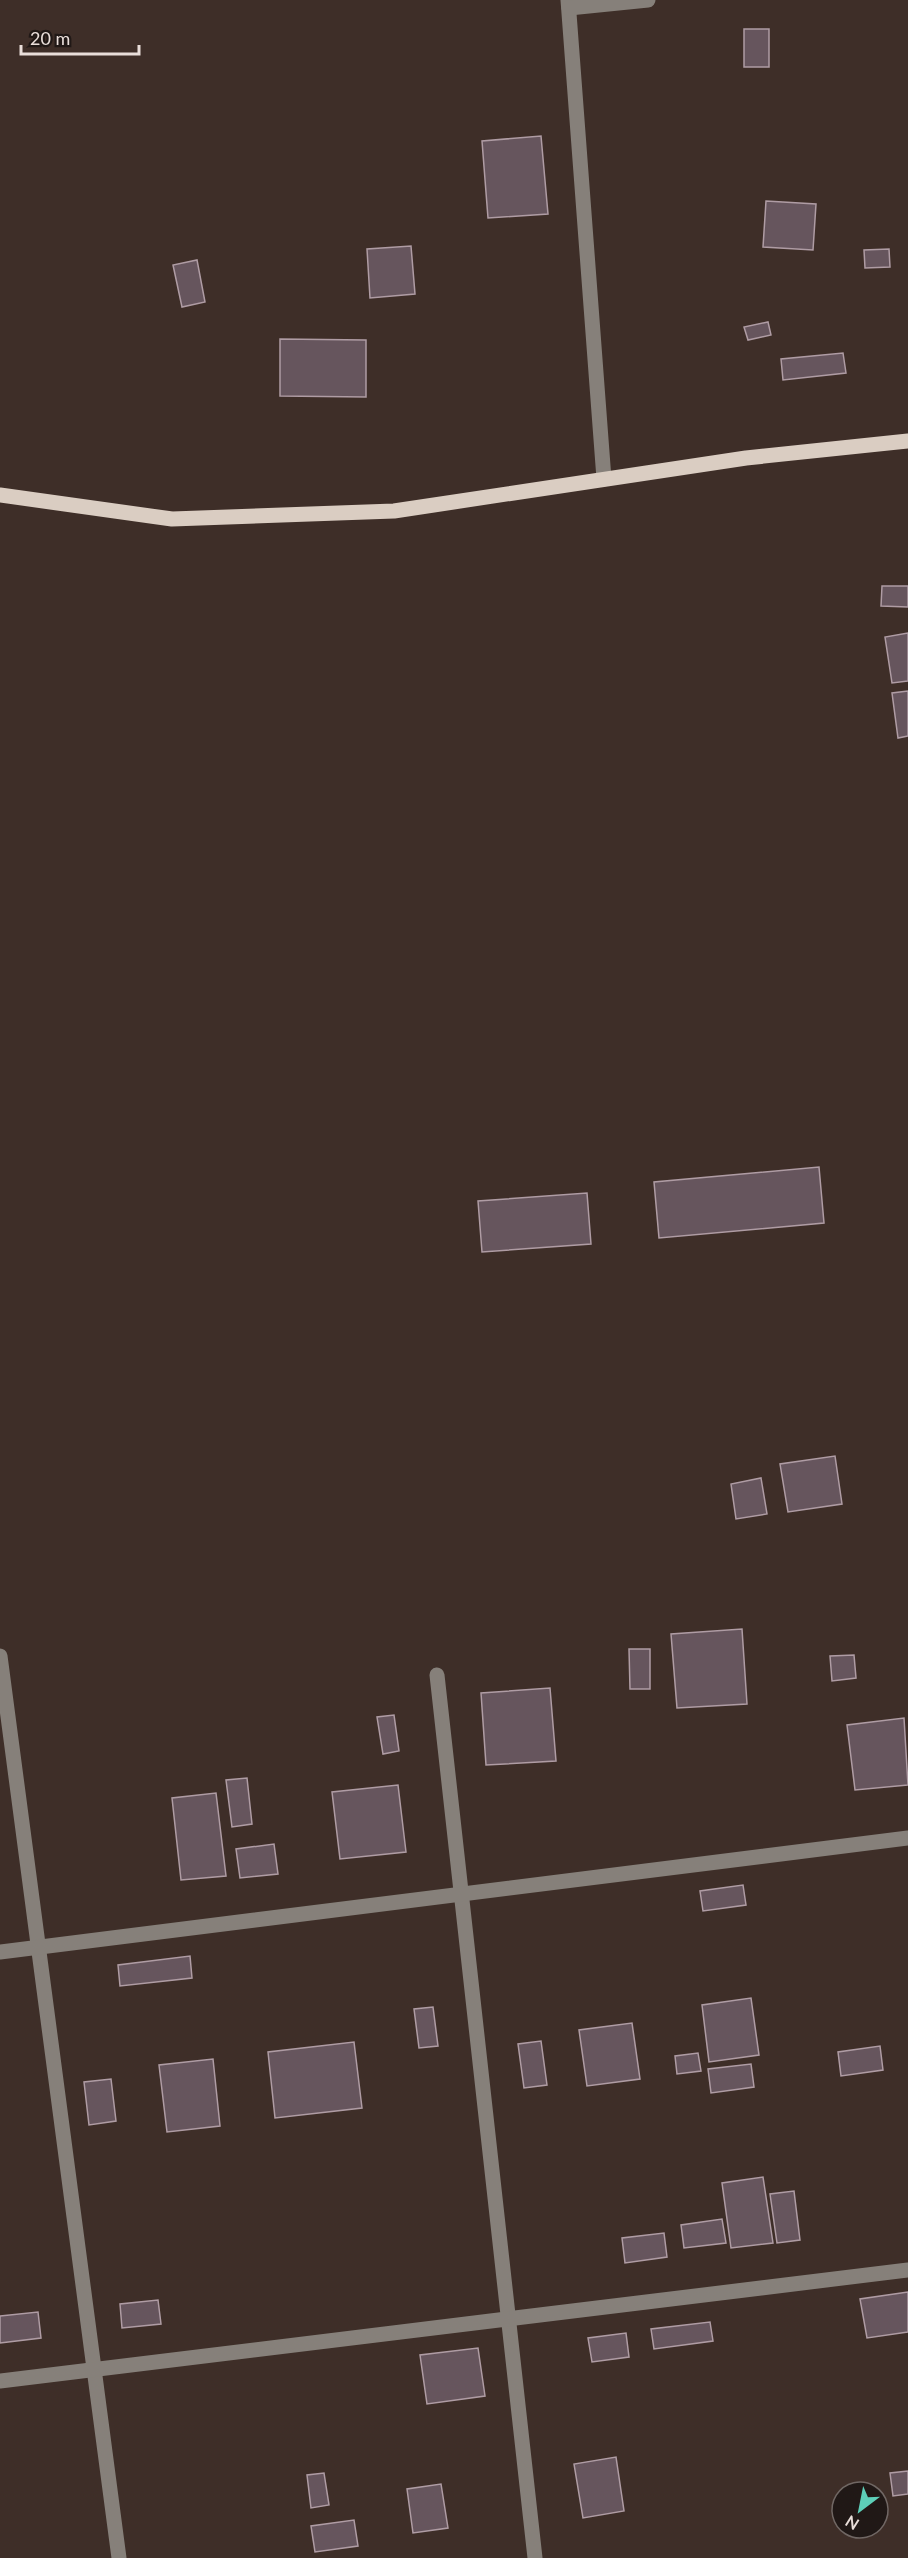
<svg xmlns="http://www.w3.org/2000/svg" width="908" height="2558" font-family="Lato,sans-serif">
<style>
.building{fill:#66555d;stroke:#af9ca4;stroke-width:1.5}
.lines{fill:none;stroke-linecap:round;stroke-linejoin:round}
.minor{stroke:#86807a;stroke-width:15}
.major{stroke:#dacdc2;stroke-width:15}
</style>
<rect width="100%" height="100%" fill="#3e2e28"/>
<!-- building -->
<g class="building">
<rect x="744" y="29" width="25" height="38"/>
<path d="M541,136L548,214L488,218L482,141Z"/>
<path d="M766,201L816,204L813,250L763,247Z"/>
<path d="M411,246L415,294L370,298L367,249Z"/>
<path d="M889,249L890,267L865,268L864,250Z"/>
<path d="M197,260L205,302L182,307L173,265Z"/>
<path d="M768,322L771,335L748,340L744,327Z"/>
<path d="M280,339L366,340V397L280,396Z"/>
<path d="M843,353L846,373L783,380L781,359Z"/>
<path d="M882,586H908V607L881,606Z"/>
<path d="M908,633V681L892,683L885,637Z"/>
<path d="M908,691V736L898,738L892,693Z"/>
<path d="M819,1167L824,1223L659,1238L654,1182Z"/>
<path d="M587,1193L591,1244L482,1252L478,1201Z"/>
<path d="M835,1456L842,1504L788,1512L780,1464Z"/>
<path d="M761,1478L767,1514L736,1519L731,1484Z"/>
<path d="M742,1629L747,1704L677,1708L671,1634Z"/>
<path d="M629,1649H650V1689H630Z"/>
<path d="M854,1655L856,1678L832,1681L830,1656Z"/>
<path d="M550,1688L556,1761L486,1765L481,1693Z"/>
<path d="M394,1715L399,1751L383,1754L377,1717Z"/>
<path d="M904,1718L908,1785L855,1790L847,1725Z"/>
<path d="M247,1778L252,1824L232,1827L226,1780Z"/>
<path d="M398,1785L406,1852L340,1859L332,1792Z"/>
<path d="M216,1793L226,1876L181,1880L172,1798Z"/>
<path d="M274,1844L278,1874L240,1878L236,1849Z"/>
<path d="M743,1885L746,1905L703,1911L700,1891Z"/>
<path d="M190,1956L192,1978L120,1986L118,1965Z"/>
<path d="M751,1998L759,2055L709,2062L702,2005Z"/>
<path d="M433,2007L438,2046L419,2048L414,2009Z"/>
<path d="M632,2023L640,2079L587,2086L579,2030Z"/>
<path d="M541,2041L547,2085L524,2088L518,2044Z"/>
<path d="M354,2042L362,2108L275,2118L268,2052Z"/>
<path d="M880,2046L883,2070L841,2076L838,2052Z"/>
<path d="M698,2053L701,2071L677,2074L675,2056Z"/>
<path d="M213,2059L220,2126L167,2132L159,2065Z"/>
<path d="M751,2064L754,2087L711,2093L708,2069Z"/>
<path d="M111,2079L116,2121L89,2125L84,2082Z"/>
<path d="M763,2177L773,2243L731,2248L722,2183Z"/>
<path d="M794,2191L800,2240L777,2243L770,2194Z"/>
<path d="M722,2219L726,2243L684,2248L681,2225Z"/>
<path d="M664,2233L667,2257L625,2263L622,2238Z"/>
<path d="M908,2292V2332L867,2338L860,2299Z"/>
<path d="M158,2300L161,2324L122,2328L120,2304Z"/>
<path d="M38,2312L41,2338L0,2343V2316Z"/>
<path d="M710,2322L713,2341L654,2349L651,2329Z"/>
<path d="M626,2333L629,2357L592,2362L588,2338Z"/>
<path d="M478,2348L485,2396L427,2404L420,2355Z"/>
<path d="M616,2457L624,2511L583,2518L574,2464Z"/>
<path d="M908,2471V2494L893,2496L890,2473Z"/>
<path d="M324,2473L329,2505L311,2508L307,2475Z"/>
<path d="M441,2484L448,2528L413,2533L407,2489Z"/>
<path d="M354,2520L358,2546L315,2552L311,2526Z"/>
</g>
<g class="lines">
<!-- minor -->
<g class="minor">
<path d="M568,0L604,479"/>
<path d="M569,8L648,0"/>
<path d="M0,1656L119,2558"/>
<path d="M437,1675L535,2558"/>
<path d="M0,1952L908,1838"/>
<path d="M0,2381L908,2270"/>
</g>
<!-- major -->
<path class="major" d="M0,495L172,519L394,511L746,458L908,441"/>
</g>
<!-- north arrow -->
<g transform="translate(860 2510) rotate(212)"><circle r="28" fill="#201816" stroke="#706764" stroke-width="1.5"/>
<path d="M0-4.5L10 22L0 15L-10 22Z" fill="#5dceb8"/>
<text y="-9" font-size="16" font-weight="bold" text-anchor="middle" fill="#e9deda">N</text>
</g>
<!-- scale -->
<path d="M21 45v9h118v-9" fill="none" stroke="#e9deda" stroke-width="3"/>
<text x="30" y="45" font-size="18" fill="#e9deda" stroke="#201816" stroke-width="4.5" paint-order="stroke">20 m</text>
</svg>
